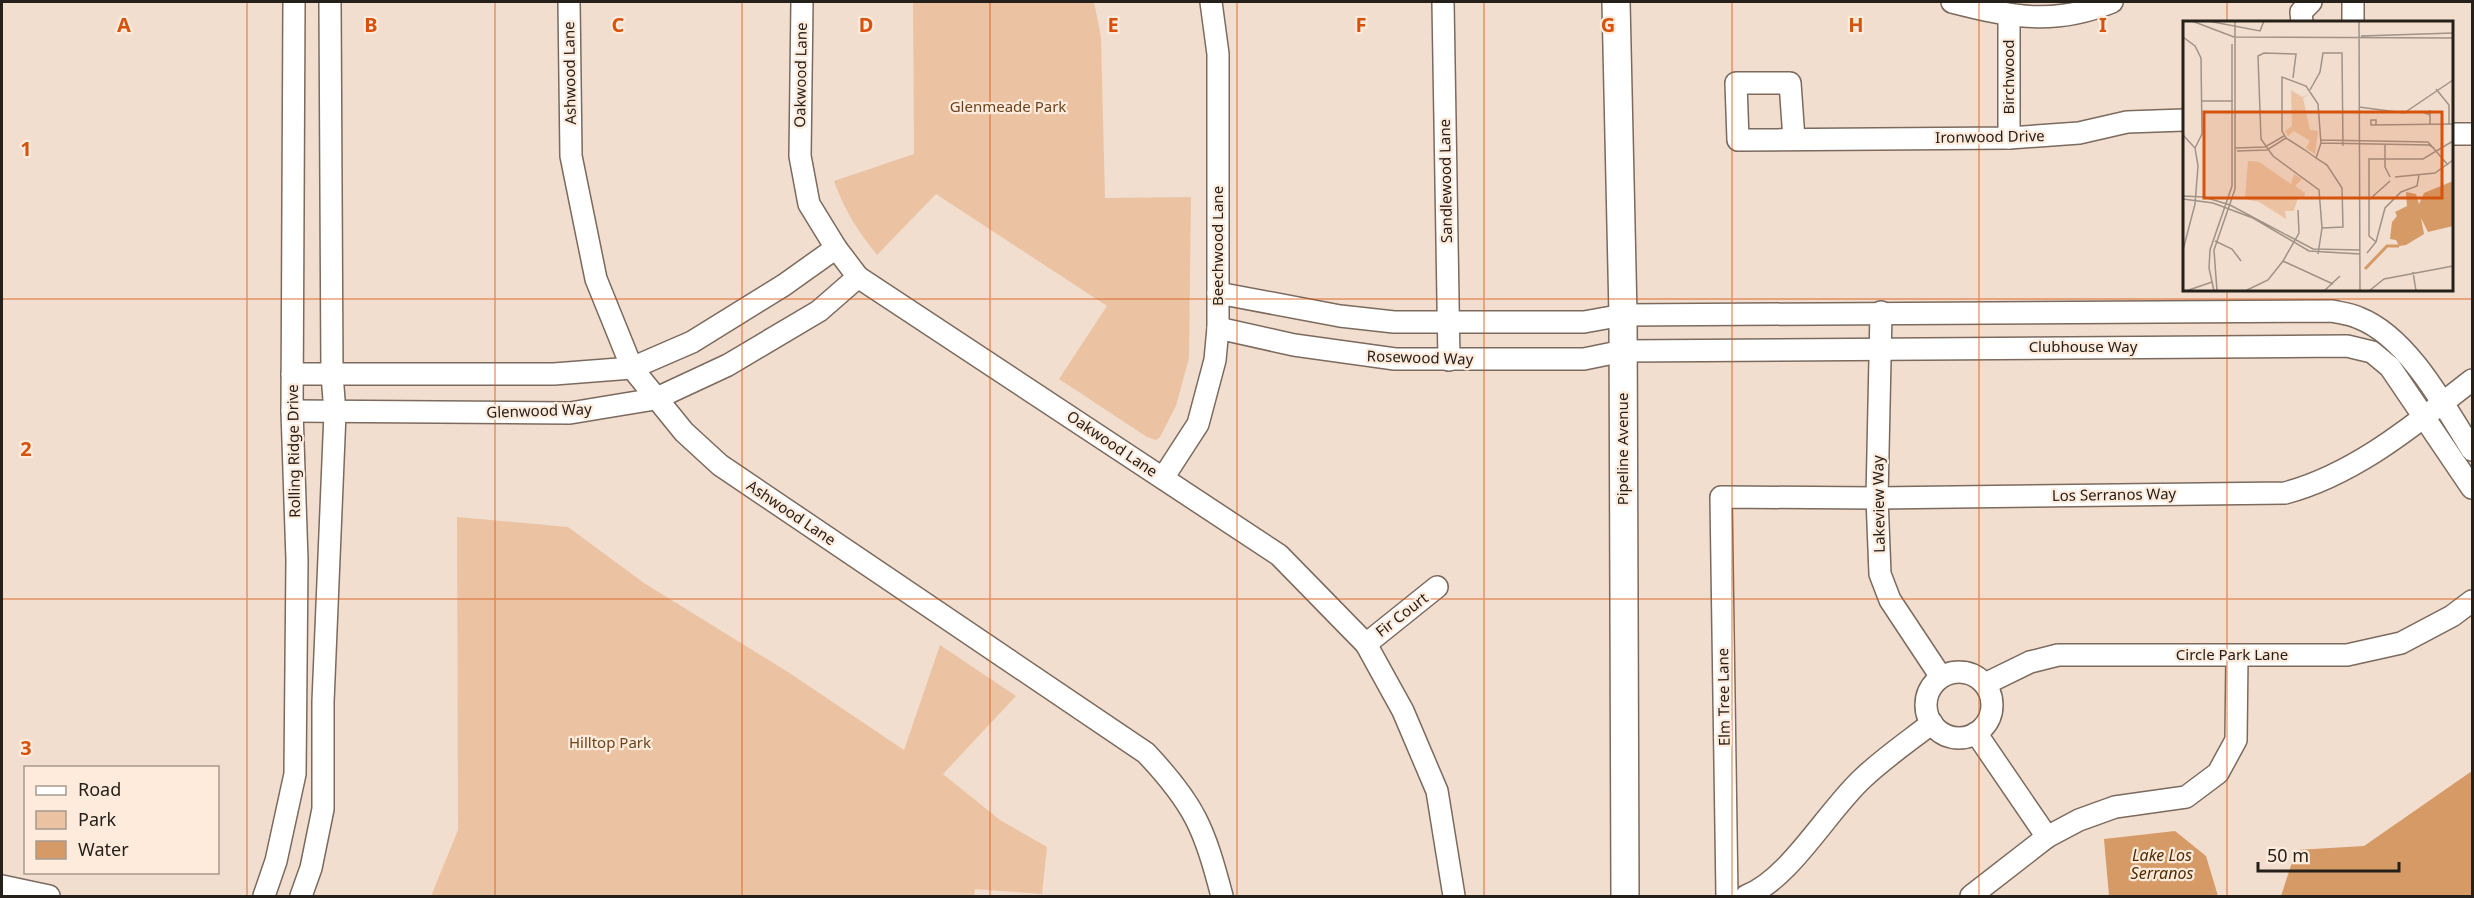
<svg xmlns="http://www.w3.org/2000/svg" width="2474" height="898" font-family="'Noto Sans',sans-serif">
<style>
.green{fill:#ebc3a3}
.water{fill:#d69a67}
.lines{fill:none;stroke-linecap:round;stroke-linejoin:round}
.minor-casing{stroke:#7b6a5d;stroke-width:24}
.major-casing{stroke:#7b6a5d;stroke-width:30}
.minor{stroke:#fff;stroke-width:21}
.major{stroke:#fff;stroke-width:27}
.grid{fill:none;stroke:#d5530d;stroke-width:1.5;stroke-opacity:0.55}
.labels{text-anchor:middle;stroke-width:4.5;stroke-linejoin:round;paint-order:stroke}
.street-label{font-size:15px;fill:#26201a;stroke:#feebdc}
.park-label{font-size:15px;fill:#6b421c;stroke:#feebdc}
.water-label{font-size:16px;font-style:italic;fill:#512b00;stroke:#feebdc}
.inset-river{fill:none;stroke:#d69a67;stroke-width:3}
.inset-road{fill:none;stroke:#a09287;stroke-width:1.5}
.view{fill:#d5530d;fill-opacity:0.15;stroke:#d5530d;stroke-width:3}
.inset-edge{fill:none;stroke:#26201a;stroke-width:3}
.grid-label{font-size:20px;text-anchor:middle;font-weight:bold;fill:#d5530d;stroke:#feebdc;stroke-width:4.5;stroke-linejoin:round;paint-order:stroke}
</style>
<rect width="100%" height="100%" fill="#f1decf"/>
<!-- green -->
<g class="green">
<path d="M913,2H1094L1101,37L1105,198L1191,197L1189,358L1176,406L1160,437L1156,440L1147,437L1059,379L1107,306L936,194L877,255C858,231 844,210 834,181L914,154Z"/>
<path d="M457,517L568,527L644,583L788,672L904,750L940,645L1016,696L943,774L1000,820L1047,847L1042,894L975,889L974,896H431L458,830Z"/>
</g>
<!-- water -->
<g class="water">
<path d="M2472,771V896H2281L2296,850L2364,846Z"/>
<path d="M2175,831L2206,856L2218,896H2109L2104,839Z"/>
</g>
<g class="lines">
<defs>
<g id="minor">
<path d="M569,2L571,156L596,279L632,368L684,432L720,465L1146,753C1195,805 1204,828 1222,896"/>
<path d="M802,2L800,156L809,204L836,248L858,277L1279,555L1366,644L1403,711L1437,791L1454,896"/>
<path d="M1443,2L1449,360"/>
<path d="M1952,2C2011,17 2054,26 2112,2"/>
<path d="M2353,2V22"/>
<path d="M2009,16V138"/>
<path d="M2302,22L2301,12L2311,2"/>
<path d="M2452,134H2472"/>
<path d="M1794,139L1790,83H1736L1738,140L2009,138L2079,133L2127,122L2184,120"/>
<path d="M1218,293L1340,316L1394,322H1584L1623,315L2332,311C2341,313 2351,314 2359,318C2408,337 2445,407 2472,450"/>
<path d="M1881,312L1877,498L1880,574L1890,600L1941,677"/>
<path d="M1218,328L1294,345L1395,359H1584L1623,351L2347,346L2372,352L2390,367L2472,488"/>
<path d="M292,374H554L632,368L692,342L784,285L836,248"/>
<path d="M292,411L570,413L655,399L728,365L819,311L858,277"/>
<path d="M1163,478L1198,424L1215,360L1218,328V54L1211,2"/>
<path d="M1366,644L1437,587"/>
<circle cx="1959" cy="705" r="33"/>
<path d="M1985,684L2030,662L2058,655H2347L2401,643L2452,616L2472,601"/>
<path d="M1976,733L2047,837"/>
<path d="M2,886L49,896"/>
<path d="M264,896L276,861L295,774L297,560L292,411L294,2"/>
<path d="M301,896L311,868L323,809V702L335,413L332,374L330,2"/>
<path d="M1727,896L1721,497L1877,498L2285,493C2356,474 2415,424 2472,380"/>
<path d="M1746,896C1790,879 1827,811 1863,778C1884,758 1909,741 1932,723"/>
<path d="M1971,896L2047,837L2079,820L2115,807L2186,797L2218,773L2236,740L2237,656"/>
</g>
<path id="major" d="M1616,2L1623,315L1625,896"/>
</defs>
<!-- minor casing -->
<use href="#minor" class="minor-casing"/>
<!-- major casing -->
<use href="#major" class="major-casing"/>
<!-- minor -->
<use href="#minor" class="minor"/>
<!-- major -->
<use href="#major" class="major"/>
</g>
<!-- grid -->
<path class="grid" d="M247,2V896M495,2V896M742,2V896M990,2V896M1237,2V896M1484,2V896M1732,2V896M1979,2V896M2227,2V22M2227,290V896M2,299H2472M2,599H2472"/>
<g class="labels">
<!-- street labels -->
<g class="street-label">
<text transform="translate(570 73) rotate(-91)" y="5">Ashwood Lane</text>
<text transform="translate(801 75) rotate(-89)" y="5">Oakwood Lane</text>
<text transform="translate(2009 77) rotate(-90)" y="5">Birchwood</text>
<text transform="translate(1990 137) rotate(-1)" y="5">Ironwood Drive</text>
<text transform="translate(1446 181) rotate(-91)" y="5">Sandlewood Lane</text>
<text transform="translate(1218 246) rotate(-90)" y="5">Beechwood Lane</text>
<text x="2083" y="352">Clubhouse Way</text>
<text transform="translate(1420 358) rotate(2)" y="5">Rosewood Way</text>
<text transform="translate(539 411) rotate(-2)" y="5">Glenwood Way</text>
<text transform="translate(1112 444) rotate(34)" y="5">Oakwood Lane</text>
<text transform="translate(1623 449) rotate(-90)" y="5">Pipeline Avenue</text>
<text transform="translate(294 451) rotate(-91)" y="5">Rolling Ridge Drive</text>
<text transform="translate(2114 495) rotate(-1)" y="5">Los Serranos Way</text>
<text transform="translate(1879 504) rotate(-91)" y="5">Lakeview Way</text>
<text transform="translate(791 513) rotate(34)" y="5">Ashwood Lane</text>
<text transform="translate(1402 615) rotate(-38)" y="5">Fir Court</text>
<text x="2232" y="660">Circle Park Lane</text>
<text transform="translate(1724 697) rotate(-91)" y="5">Elm Tree Lane</text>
</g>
<!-- park labels -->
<g class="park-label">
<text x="1008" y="112">Glenmeade Park</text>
<text x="610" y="748">Hilltop Park</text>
</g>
<!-- water labels -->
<g class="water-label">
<text x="2162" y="861">Lake Los<tspan x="2162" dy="18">Serranos</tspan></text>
</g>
</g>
<!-- overview -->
<g transform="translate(2183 21)">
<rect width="270" height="270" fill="#f1decf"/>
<path d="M108,69L119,76L127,73L120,77L127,109L135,110L132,133L123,127L127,120L111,110L105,115L102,110L109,105ZM65,140L76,141L108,163L111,153L119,158L112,165L122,172L121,177L115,176L111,190H102L103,198L76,181L62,178Z" fill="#ebc3a3"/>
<path d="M270,160V205L245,211L238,197L241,213L223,224L216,225L213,219L207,218L209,201L214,195L212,191L224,185L223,171L233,173L236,183L241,172Z" fill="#d69a67"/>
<path class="inset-river" d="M182,248L204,225H216"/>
<path class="inset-road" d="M9,0L51,16L270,17M25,0L77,10L81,0M176,0L177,270M178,15L270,12M0,16L12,25L18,37L19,113L12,127M110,57L113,33L81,32L75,35L78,118L90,135L136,169L139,207L135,233M253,68L266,84V104M127,69L137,51L140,32H159L160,125M18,80H50M176,86L221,92L270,59M247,94L242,92L247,90V104M193,104V99H188V104L270,103M0,114L12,127L15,145L12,183L0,229M138,119L245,121L265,144M138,122L246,124L251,127M202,123V146L207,156M52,127L82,126L101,115M54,130L84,129L103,117M133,137L138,122L135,83L123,65L99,56V110L103,117L122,129L133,137L144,144L159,167L160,206L139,207M212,156L252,152L270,139M0,175L21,176L47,184L130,228L177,229M0,178L30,182L70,197L126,230L177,233M187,178L207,160M32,220L49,228L58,240M193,221L186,215V138H240L270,120M184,232L193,221L202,187L218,171L234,165L236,154M100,240L150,263M230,251L233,270M3,270L29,261M31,270L26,247L27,229L49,165V23M34,270L31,229L52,168V0M62,270L85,259L100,240L116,212L115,189M141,270L157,255M186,270L201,258L270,245"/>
<path class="view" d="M21,91H259V177H21Z"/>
<rect width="270" height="270" class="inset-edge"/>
</g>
<g class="grid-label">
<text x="124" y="32">A</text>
<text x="371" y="32">B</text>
<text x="618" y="32">C</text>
<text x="866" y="32">D</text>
<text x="1113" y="32">E</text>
<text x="1361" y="32">F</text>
<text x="1608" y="32">G</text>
<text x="1856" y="32">H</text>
<text x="2103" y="32">I</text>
<text x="26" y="156">1</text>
<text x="26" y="456">2</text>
<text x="26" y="755">3</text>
</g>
<!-- border -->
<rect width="2474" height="898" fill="none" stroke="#26201a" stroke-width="6"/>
<!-- legend -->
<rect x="24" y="766" width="195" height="108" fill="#feebdc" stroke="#a89a8e" stroke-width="1.5"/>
<rect x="36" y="786" width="30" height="9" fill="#ffffff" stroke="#a89a8e" stroke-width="1.5"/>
<text x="78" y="796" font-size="18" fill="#26201a">Road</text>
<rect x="36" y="811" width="30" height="18" fill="#ebc3a3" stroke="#a89a8e" stroke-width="1.5"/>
<text x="78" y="826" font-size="18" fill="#26201a">Park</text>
<rect x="36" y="841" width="30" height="18" fill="#d69a67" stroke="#a89a8e" stroke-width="1.5"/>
<text x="78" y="856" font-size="18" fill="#26201a">Water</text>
<!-- scale -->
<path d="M2258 862v9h141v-9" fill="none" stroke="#26201a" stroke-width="3"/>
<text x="2267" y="862" font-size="18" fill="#26201a" stroke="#feebdc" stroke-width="4.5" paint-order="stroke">50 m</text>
</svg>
